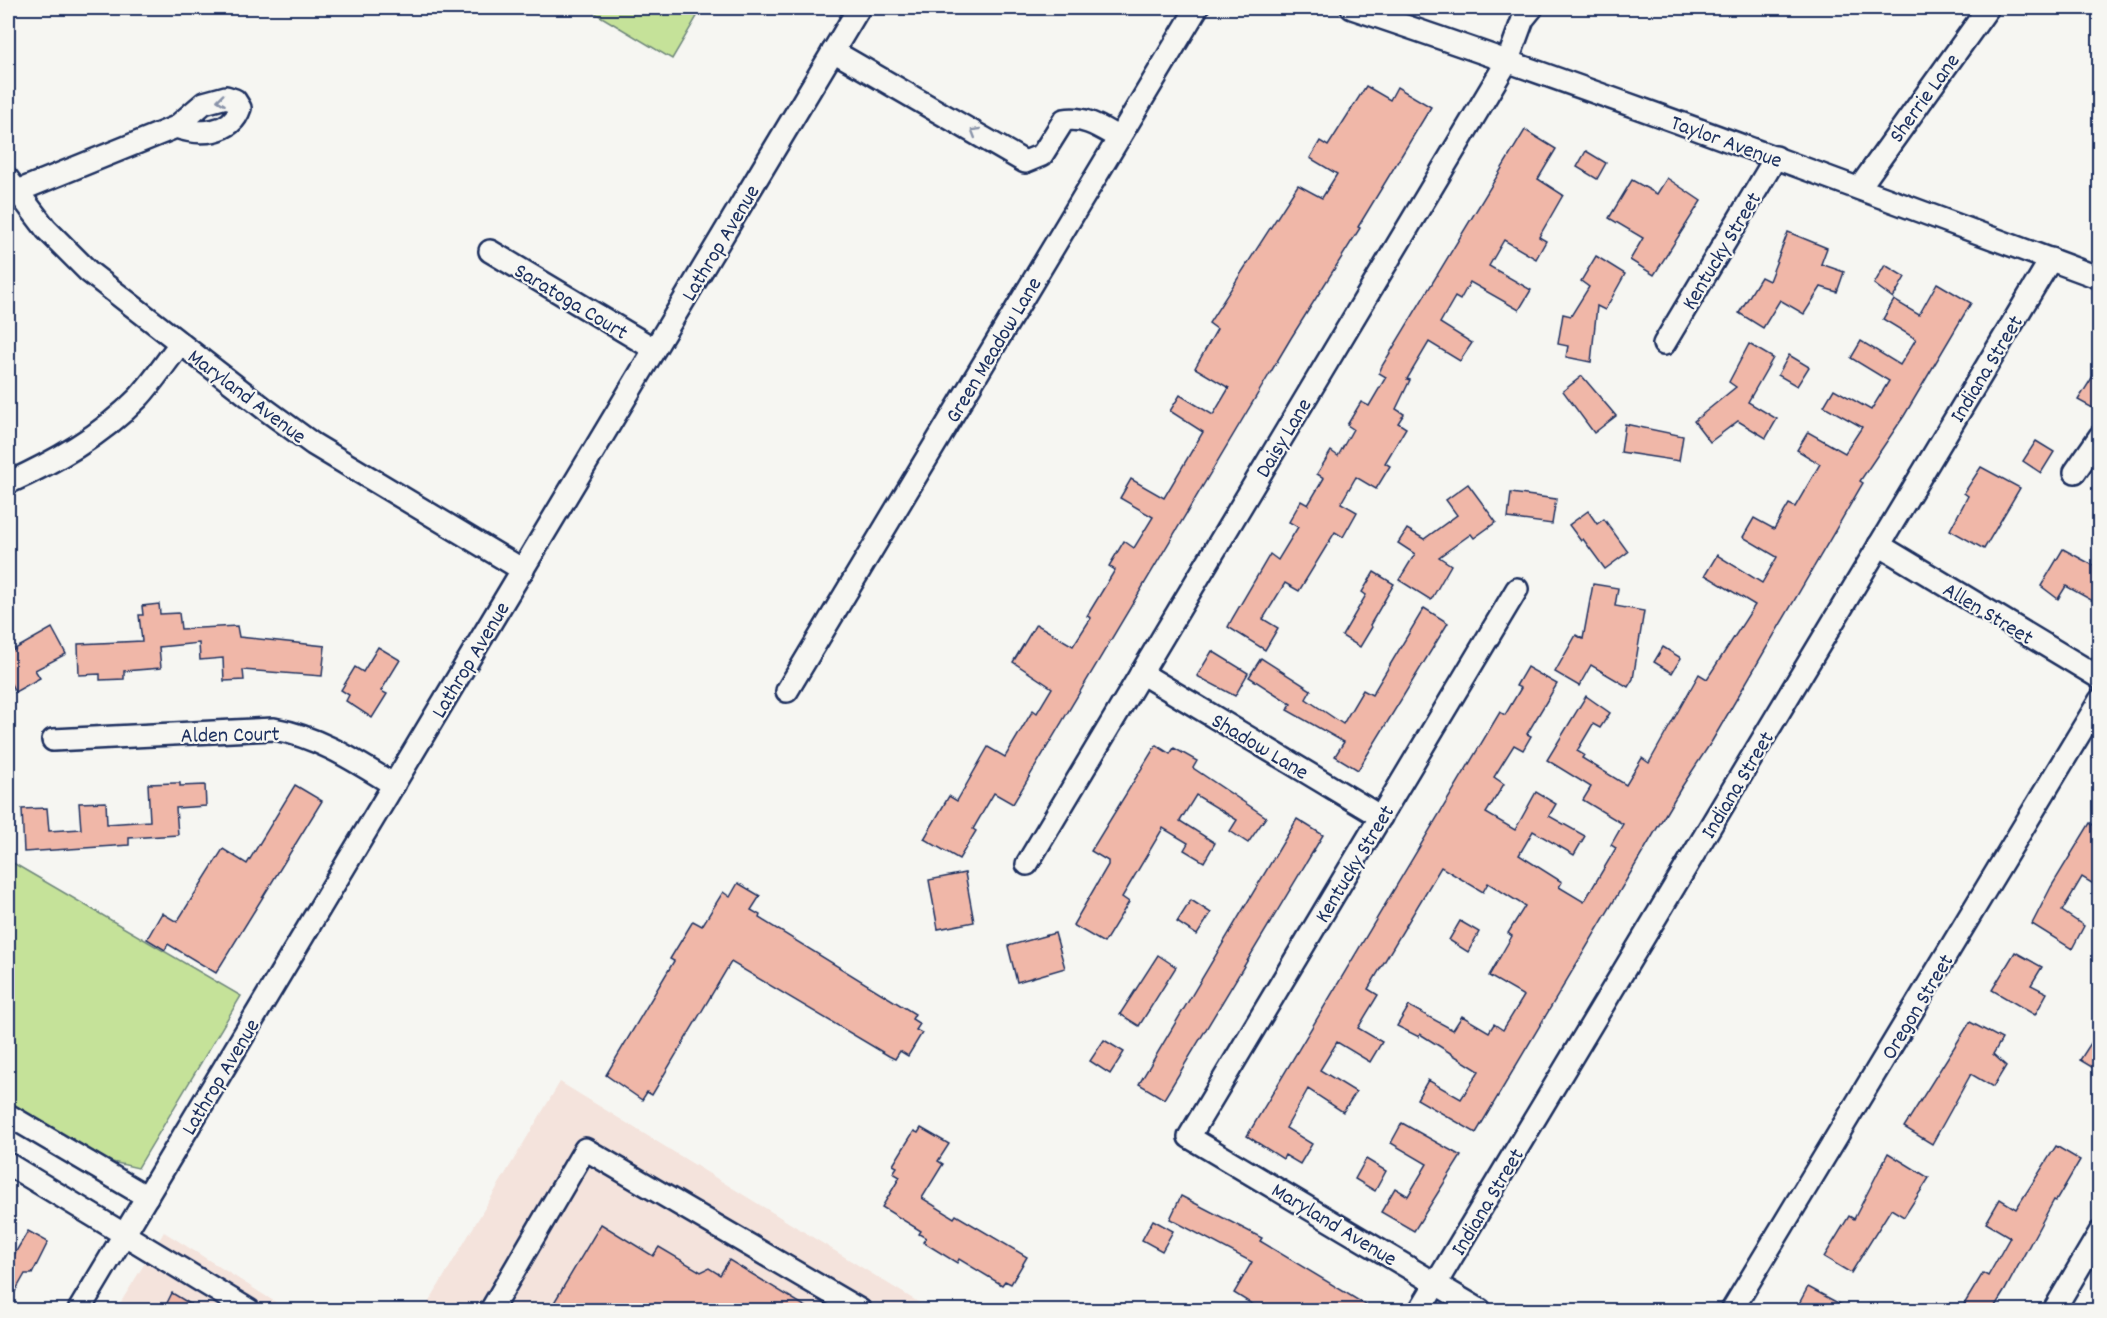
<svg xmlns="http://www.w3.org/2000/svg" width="2107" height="1318" font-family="Dekko,sans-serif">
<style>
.built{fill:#f4e3dc}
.green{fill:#c5e299;stroke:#70887c;stroke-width:1.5}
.building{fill:#f0b7a8;stroke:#1b2f5e;stroke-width:1.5}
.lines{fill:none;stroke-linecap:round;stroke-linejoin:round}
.minor-casing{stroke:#1b2f5e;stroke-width:26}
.minor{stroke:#f6f6f2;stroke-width:21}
.oneway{stroke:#8892a8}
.labels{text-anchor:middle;stroke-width:4.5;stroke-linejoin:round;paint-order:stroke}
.street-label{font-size:22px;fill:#1b2f5e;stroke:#f6f6f2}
</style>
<rect width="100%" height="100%" fill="#f6f6f2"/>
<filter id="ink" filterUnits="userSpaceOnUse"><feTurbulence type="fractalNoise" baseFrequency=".0167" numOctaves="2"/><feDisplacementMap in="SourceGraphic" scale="12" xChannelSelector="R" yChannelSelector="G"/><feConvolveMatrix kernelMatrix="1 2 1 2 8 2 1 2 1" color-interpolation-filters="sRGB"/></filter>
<g filter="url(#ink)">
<!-- built -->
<g class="built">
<path d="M560,1082L931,1310H424Z"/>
<path d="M164,1232L288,1310H116Z"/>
</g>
<!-- green -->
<g class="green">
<path d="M592,8H702L672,59L590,10Z"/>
<path d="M8,860L241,996L138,1168L104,1160L8,1103Z"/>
</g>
<!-- building -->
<g class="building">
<path d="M1366,86L1390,100L1397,87L1431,107L1358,227L1360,228L1291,338L1013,804L994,793L973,829L976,831L959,859L924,839L949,796L957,801L988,747L1005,757L1033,710L1037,713L1052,688L1013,662L1036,624L1073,646L1091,618L1087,616L1115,570L1109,566L1124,541L1134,548L1153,517L1120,498L1131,479L1164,498L1203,432L1170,411L1180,395L1213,415L1229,388L1195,368L1217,329L1209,323L1298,185L1322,198L1337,174L1310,158L1320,141L1328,146Z"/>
<path d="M1525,130L1556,149L1538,179L1563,195L1539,237L1546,241L1536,259L1504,240L1489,266L1531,290L1519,310L1470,282L1460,300L1455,297L1440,323L1472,343L1460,361L1429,342L1407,379L1410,380L1396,409L1404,414L1398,423L1406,428L1385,463L1390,466L1376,489L1356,477L1341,503L1357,512L1343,537L1335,532L1299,591L1285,583L1263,619L1278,628L1265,650L1228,627L1232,619L1270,554L1278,560L1298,527L1289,522L1301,501L1308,505L1324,478L1317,474L1331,451L1338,456L1353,429L1347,425L1361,402L1369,406L1386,377L1379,373L1382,366Z"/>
<path d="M1586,151L1606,163L1597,179L1577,167Z"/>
<path d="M1667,178L1701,201L1654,275L1630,260L1643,238L1609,218L1632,180L1657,194Z"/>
<path d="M1788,232L1827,248L1821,264L1844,272L1837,292L1821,287L1804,314L1780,300L1763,328L1739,313L1761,277L1769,281Z"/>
<path d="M1596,256L1625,274L1605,310L1597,306L1591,362L1566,357L1568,346L1558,344L1563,314L1571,316L1589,287L1581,281Z"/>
<path d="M1885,265L1905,277L1893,298L1874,284Z"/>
<path d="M1937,283L1971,303L1904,416L1860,481L1863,483L1712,741L1681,788L1476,1133L1417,1099L1428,1080L1461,1099L1479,1071L1420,1034L1419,1037L1397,1026L1409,1006L1453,1030L1462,1016L1489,1032L1494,1024L1503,1030L1524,996L1489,976L1512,936L1508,933L1525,906L1488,883L1483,892L1441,867L1368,989L1378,995L1358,1028L1382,1042L1370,1062L1337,1042L1320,1070L1356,1092L1343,1112L1308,1089L1286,1128L1312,1144L1300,1164L1285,1155L1283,1159L1247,1136L1500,712L1505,715L1521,688L1516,686L1527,667L1557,684L1527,734L1531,736L1523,750L1514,745L1494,777L1504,784L1486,813L1515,830L1536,792L1556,804L1549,816L1585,836L1574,855L1533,831L1519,855L1562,882L1559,887L1584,902L1616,848L1611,845L1623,824L1583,800L1591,787L1547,760L1586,696L1610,713L1600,728L1593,724L1577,751L1584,755L1582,758L1626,785L1642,758L1649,763L1699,674L1707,679L1755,605L1705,575L1717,555L1762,583L1777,557L1743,537L1754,518L1774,529L1789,504L1795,507L1820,464L1797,450L1808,432L1845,453L1862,427L1824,406L1834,389L1871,410L1889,381L1851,358L1861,341L1900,365L1916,339L1883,319L1894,300L1919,315Z"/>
<path d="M1749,344L1773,358L1748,402L1777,419L1766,438L1738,421L1710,442L1694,421L1736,387L1729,382Z"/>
<path d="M1789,355L1809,367L1797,386L1778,375Z"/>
<path d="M2100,365V412L2078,400Z"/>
<path d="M1582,376L1616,416L1594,433L1563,391Z"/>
<path d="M1625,424L1683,436L1679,461L1621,452Z"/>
<path d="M2036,441L2054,452L2041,473L2023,461Z"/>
<path d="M1981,467L2020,488L1984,549L1950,530L1968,496L1964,493Z"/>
<path d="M1468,484L1496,522L1474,538L1471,534L1439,557L1451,565L1431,600L1399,580L1415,554L1398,543L1407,529L1424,539L1457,515L1446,500Z"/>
<path d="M1511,493L1556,499L1552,524L1508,518Z"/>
<path d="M1588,511L1597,524L1604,519L1628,552L1605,569L1583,539L1581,541L1569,525Z"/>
<path d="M2063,549L2100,569V590L2093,601L2066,586L2058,599L2041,586Z"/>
<path d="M1374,572L1394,584L1370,625L1372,627L1360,647L1342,636L1366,595L1362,592Z"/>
<path d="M1593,584L1618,588L1615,606L1644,611L1633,679L1628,687L1591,665L1579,686L1555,672L1576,635L1583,639Z"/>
<path d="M159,604L160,614L179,613L181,629L237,626L239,637L325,646L322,676L243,670L244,680L224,681L223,658L200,660L199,643L159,647L161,668L124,671V679L100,680V674L79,675L78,644L142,641L139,615H143L142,606Z"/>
<path d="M1424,608L1448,623L1358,770L1335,756L1344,742L1287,710L1291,704L1249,677L1261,658L1311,690L1306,699L1343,724L1363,690L1372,695Z"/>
<path d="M52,628L66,654L35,670L40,678L15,692L8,678V653Z"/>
<path d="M378,647L400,660L381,691L387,694L372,718L346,701L349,695L341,690L355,667L363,672Z"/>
<path d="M1663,647L1681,658L1672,673L1654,662Z"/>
<path d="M1212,651L1248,673L1235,696L1197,676Z"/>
<path d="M1156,745L1170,754L1174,748L1197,761L1193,768L1266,817L1248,843L1230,831L1237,820L1196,795L1180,821L1215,843L1204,862L1184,850L1188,843L1163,828L1122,897L1129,902L1104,943L1073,925L1108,865V861L1091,851Z"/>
<path d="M175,783H180V786L205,785L206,806L176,808L178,835L129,838V845L24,852L22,809L47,808L49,831L81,829L79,803L106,802L107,824L150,821L148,784Z"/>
<path d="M295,785L322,801L216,973L168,944L165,950L147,939L162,913L177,922L223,849L247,864Z"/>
<path d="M1297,819L1323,835L1164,1099L1139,1084Z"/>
<path d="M2090,823L2100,829V888L2082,877L2062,911L2084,926L2072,949L2032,924L2051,887Z"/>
<path d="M965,873L974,922L938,929L929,880Z"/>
<path d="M738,883L760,896L751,910L760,915L759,918L915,1014L912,1019L920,1024L916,1030L922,1033L908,1056L900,1051L895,1059L889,1056L731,962L652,1095L647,1092L642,1100L606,1075L674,961L670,959L693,921L702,926L723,892L730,897Z"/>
<path d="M1191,900L1211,913L1197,935L1177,922Z"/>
<path d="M1460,921L1479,932L1468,952L1449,940Z"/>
<path d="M1055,933L1065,968L1017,982L1008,946Z"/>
<path d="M2015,952L2042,967L2031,985L2047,993L2035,1015L1992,990Z"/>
<path d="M1158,955L1176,967L1139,1026L1120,1014Z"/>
<path d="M1970,1022L2002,1039L1993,1054L2006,1066L1993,1087L1971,1074L1932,1144L1904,1127Z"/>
<path d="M2100,1029V1072L2080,1060Z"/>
<path d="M1104,1040L1124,1052L1110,1074L1090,1061Z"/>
<path d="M1402,1123L1461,1156L1414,1231L1381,1212L1395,1188L1408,1196L1427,1164L1391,1143Z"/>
<path d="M921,1128L949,1144L938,1161L943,1164L922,1198L954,1218L956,1215L1027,1257L1011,1284L1005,1281L1002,1285L959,1259L957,1263L923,1242L926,1238L919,1234L921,1231L882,1207L900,1177L893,1173L897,1167L893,1165L914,1131L918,1133Z"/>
<path d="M2056,1146L2080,1160L2056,1201L2054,1200L2005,1290L1992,1311H1960L1983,1273L1988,1276L2010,1237L1986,1223L2000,1199L2016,1209Z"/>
<path d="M1888,1153L1929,1178L1904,1217L1891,1209L1851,1273L1824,1257L1849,1216L1854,1219Z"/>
<path d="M1366,1159L1386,1171L1375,1191L1355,1179Z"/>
<path d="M1181,1196L1262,1238L1260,1241L1376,1311H1263L1234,1293L1252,1262L1170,1219Z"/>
<path d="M1153,1220L1173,1231L1162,1251L1142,1240Z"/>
<path d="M601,1224L653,1256L659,1247L701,1272L709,1268L720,1275L729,1260L813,1311H549Z"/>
<path d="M28,1231L48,1242L32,1274H25L8,1304V1265Z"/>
<path d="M1808,1287L1853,1311H1795Z"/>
<path d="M172,1293L202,1311H163Z"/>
</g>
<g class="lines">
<defs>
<g id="minor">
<path d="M1352,8C1603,92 1851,186 2100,278"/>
<path d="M833,51L1025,162L1042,155L1064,120C1085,116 1101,128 1119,138"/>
<path d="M8,179L46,229L89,272L265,409L313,444L523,570"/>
<path d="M1859,188L1988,8"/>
<path d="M8,195L176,127L204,103L226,97L235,100L240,108C231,135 199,135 176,127"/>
<path d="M490,251L654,349"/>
<path d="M1664,344L1776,157"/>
<path d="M2075,472L2100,436"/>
<path d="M8,483C54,462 101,436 138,398C153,382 166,362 180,344"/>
<path d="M1879,545L2100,678"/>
<path d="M1141,673L1381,817"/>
<path d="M787,691L1197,8"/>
<path d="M53,740L274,729C319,737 355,761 394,785"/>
<path d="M1027,864L1508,60L1523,19L1532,8"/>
<path d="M8,1115L147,1197"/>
<path d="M8,1164L249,1310"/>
<path d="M79,1310L859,8"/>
<path d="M491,1310L585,1149L860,1310"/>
<path d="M1420,1310L2051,259"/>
<path d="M1480,1310L1189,1137L1517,589"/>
<path d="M1732,1310L2100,700"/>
<path d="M2054,1310L2100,1232"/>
</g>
</defs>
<!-- minor casing -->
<use href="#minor" class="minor-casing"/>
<!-- minor -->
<use href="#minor" class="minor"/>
</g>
<!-- one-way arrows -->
<defs><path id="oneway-chevron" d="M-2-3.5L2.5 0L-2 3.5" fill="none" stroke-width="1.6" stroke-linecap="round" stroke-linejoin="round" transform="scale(1.5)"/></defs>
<g class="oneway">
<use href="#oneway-chevron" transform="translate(221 100) rotate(173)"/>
<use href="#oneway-chevron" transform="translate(975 132) rotate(-149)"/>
</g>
</g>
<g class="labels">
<!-- street labels -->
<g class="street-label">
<text transform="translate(1923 97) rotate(-54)" y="8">Sherrie Lane</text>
<text transform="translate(1727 140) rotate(20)" y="8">Taylor Avenue</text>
<text transform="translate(719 242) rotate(-59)" y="8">Lathrop Avenue</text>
<text transform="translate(1720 250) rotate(-59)" y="8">Kentucky Street</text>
<text transform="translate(572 300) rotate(31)" y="8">Saratoga Court</text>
<text transform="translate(992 349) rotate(-59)" y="8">Green Meadow Lane</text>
<text transform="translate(1985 368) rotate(-59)" y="8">Indiana Street</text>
<text transform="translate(248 395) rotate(37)" y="8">Maryland Avenue</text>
<text transform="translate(1282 437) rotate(-59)" y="8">Daisy Lane</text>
<text transform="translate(1989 612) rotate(31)" y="8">Allen Street</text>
<text transform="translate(469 659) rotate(-59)" y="8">Lathrop Avenue</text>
<text transform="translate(230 733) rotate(-1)" y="8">Alden Court</text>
<text transform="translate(1261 745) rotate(31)" y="8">Shadow Lane</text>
<text transform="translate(1736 784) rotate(-59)" y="8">Indiana Street</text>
<text transform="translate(1353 863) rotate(-59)" y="8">Kentucky Street</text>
<text transform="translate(1916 1006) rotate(-59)" y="8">Oregon Street</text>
<text transform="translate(219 1076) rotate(-59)" y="8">Lathrop Avenue</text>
<text transform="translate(1486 1201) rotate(-59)" y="8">Indiana Street</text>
<text transform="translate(1335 1223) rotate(31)" y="8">Maryland Avenue</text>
</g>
</g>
<!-- margin -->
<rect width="2107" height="1318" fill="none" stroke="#f6f6f2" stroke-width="30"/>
<rect x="15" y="15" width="2077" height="1288" fill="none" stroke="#1b2f5e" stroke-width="2" filter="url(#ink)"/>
</svg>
